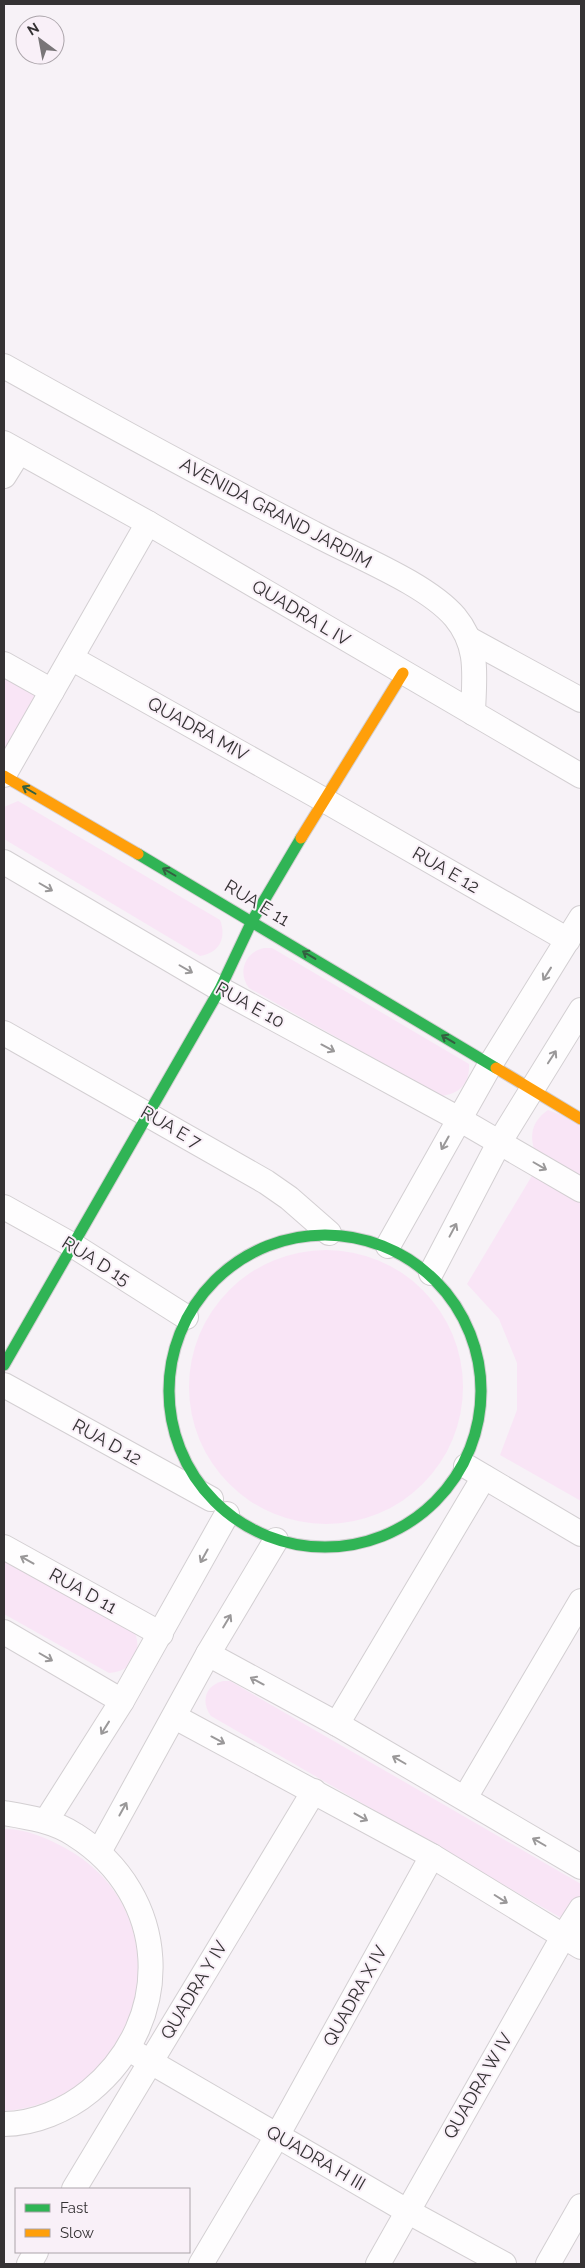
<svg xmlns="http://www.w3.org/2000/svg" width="585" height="2268" font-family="Raleway,sans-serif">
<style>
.green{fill:#f9e5f6}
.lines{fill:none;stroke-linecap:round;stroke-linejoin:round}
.street-casing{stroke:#d3cfd2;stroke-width:26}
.fast-casing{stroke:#d3cfd2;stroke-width:13}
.slow-casing{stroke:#d3cfd2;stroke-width:13}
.street{stroke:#fefdfe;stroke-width:24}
.fast{stroke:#30b455;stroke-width:11}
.slow{stroke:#ff9f0a;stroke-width:11}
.oneway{stroke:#336040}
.oneway2{stroke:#9a9899}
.labels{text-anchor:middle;stroke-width:4;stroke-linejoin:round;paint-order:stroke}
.street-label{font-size:18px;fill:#353234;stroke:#f9f0f8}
</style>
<rect width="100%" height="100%" fill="#f7f2f7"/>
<!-- green -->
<g class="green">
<path d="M4,672L40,694L4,756Z"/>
<path d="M18,801L220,920C227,938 219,953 200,956L4,839V807Z"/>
<path d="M264,948H272L469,1064C470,1083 460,1094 441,1096L249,988C237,972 245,952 264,948Z"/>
<path d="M548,1110L581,1122V1177L534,1149C529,1132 534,1120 548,1110Z"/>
<path d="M533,1174L581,1202V1501L500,1455L517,1410V1363L499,1319L467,1284Z"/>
<circle cx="326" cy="1387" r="137"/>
<path d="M4,1561L135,1633C143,1654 131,1672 109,1673L4,1614Z"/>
<path d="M223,1681H230L581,1884V1907L563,1919L211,1716C200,1701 206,1685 223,1681Z"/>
<path d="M4,1829C24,1828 47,1838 65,1848C190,1916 144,2101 4,2111Z"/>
</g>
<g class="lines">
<defs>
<g id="street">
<path d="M4,366C106,423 209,479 313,533C353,555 426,583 455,617C480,647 474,677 473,713"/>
<path d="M4,443L148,523L581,776"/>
<path d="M4,476L19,452"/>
<path d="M469,639L581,700"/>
<path d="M71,658L324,800L568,940"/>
<path d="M4,664L52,691"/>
<path d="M4,775L148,523"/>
<path d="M4,862L220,989L459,1119L581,1190"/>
<path d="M4,1033L266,1182L289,1198L329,1233"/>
<path d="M4,1207L74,1246L186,1317"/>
<path d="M388,1246L490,1065L581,918"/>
<path d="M431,1273L499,1143L581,1010"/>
<path d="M4,1385L211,1499"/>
<path d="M466,1466L581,1534"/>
<path d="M4,1547L161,1634"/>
<path d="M4,1632L122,1701"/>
<path d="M208,1654L337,1724L581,1867"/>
<path d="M175,1717L432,1856L581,1947"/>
<path d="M337,1724L484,1477"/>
<path d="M465,1798L581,1601"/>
<path d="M4,1813C28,1817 54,1821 75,1835C170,1895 176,2020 90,2091C67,2110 34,2124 4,2124"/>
<path d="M46,1821L122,1701L227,1514"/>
<path d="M99,1852L208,1654L276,1540"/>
<path d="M137,2054L407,2211L504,2264"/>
<path d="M74,2189L314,1791"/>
<path d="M29,2264L36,2252"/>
<path d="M201,2264L277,2136L432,1856"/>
<path d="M378,2264L563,1937L581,1909"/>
<path d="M548,2264L581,2206"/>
</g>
<g id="fast">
<path d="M138,854L496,1068"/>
<circle cx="325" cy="1391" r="156"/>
<path d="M4,1365L220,989L252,921L301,838"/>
</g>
<g id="slow">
<path d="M4,776L138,854"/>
<path d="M301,838L403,673"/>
<path d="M496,1068L581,1119"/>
</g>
</defs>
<!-- street casing -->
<use href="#street" class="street-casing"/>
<!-- fast casing -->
<use href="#fast" class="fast-casing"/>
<!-- slow casing -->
<use href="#slow" class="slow-casing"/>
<!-- street -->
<use href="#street" class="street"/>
<!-- fast -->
<use href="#fast" class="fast"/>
<!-- slow -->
<use href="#slow" class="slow"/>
</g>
<!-- one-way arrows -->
<defs><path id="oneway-shaft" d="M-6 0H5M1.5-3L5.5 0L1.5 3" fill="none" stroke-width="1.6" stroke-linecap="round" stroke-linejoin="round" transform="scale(1.25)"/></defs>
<g class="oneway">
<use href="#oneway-shaft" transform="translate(29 790) rotate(-150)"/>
<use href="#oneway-shaft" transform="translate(169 872) rotate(-150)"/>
<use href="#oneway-shaft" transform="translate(309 955) rotate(-149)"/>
<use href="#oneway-shaft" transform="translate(448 1039) rotate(-149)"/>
</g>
<g class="oneway2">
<use href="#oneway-shaft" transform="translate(46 887) rotate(30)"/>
<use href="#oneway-shaft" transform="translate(186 969) rotate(30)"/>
<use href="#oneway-shaft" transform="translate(547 974) rotate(122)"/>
<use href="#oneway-shaft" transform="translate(328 1048) rotate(28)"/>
<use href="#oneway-shaft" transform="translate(552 1057) rotate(-57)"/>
<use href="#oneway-shaft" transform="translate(445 1143) rotate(119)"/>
<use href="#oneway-shaft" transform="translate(540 1166) rotate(30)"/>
<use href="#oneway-shaft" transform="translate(453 1230) rotate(-62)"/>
<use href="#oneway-shaft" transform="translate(204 1556) rotate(119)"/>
<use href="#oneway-shaft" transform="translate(27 1560) rotate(-151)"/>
<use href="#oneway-shaft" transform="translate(227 1621) rotate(-59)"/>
<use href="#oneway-shaft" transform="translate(46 1657) rotate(30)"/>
<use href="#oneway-shaft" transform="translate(257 1681) rotate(-152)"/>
<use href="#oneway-shaft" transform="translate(105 1728) rotate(122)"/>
<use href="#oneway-shaft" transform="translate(218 1740) rotate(28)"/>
<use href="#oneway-shaft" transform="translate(399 1760) rotate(-150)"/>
<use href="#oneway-shaft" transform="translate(123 1809) rotate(-61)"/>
<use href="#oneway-shaft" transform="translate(361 1817) rotate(29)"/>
<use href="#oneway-shaft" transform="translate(539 1842) rotate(-150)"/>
<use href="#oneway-shaft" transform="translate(501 1899) rotate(32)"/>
</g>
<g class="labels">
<!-- street labels -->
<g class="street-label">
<text transform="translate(276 513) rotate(28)" y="6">AVENIDA GRAND JARDIM</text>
<text transform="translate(301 613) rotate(31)" y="6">QUADRA L IV</text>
<text transform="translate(198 729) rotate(29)" y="6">QUADRA MIV</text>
<text transform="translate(446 870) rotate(30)" y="6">RUA E 12</text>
<text transform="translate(257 903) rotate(31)" y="6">RUA E 11</text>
<text transform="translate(250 1005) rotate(29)" y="6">RUA E 10</text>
<text transform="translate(171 1127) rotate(30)" y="6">RUA E 7</text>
<text transform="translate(96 1261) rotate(32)" y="6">RUA D 15</text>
<text transform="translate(107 1442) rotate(29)" y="6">RUA D 12</text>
<text transform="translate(83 1591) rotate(29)" y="6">RUA D 11</text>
<text transform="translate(194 1990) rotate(-59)" y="6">QUADRA Y IV</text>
<text transform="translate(355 1996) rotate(-61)" y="6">QUADRA X IV</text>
<text transform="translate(478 2086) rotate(-60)" y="6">QUADRA W IV</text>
<text transform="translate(316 2158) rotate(30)" y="6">QUADRA H III</text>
</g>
</g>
<!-- border -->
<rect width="585" height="2268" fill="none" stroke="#353234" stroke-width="10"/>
<!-- legend -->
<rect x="15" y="2188" width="175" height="65" fill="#f9f0f8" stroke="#aba4aa"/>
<rect x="25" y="2204" width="25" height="8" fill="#30b455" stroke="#aba4aa"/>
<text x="60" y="2213" font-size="15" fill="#353234">Fast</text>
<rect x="25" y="2229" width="25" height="8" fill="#ff9f0a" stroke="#aba4aa"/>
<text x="60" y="2238" font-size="15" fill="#353234">Slow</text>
<!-- north arrow -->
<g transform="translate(40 40) rotate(328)"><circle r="24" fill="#f9f0f8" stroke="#aba4aa"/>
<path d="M0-4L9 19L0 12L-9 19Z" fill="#797578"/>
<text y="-8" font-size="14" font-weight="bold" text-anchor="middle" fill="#353234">N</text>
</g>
</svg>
